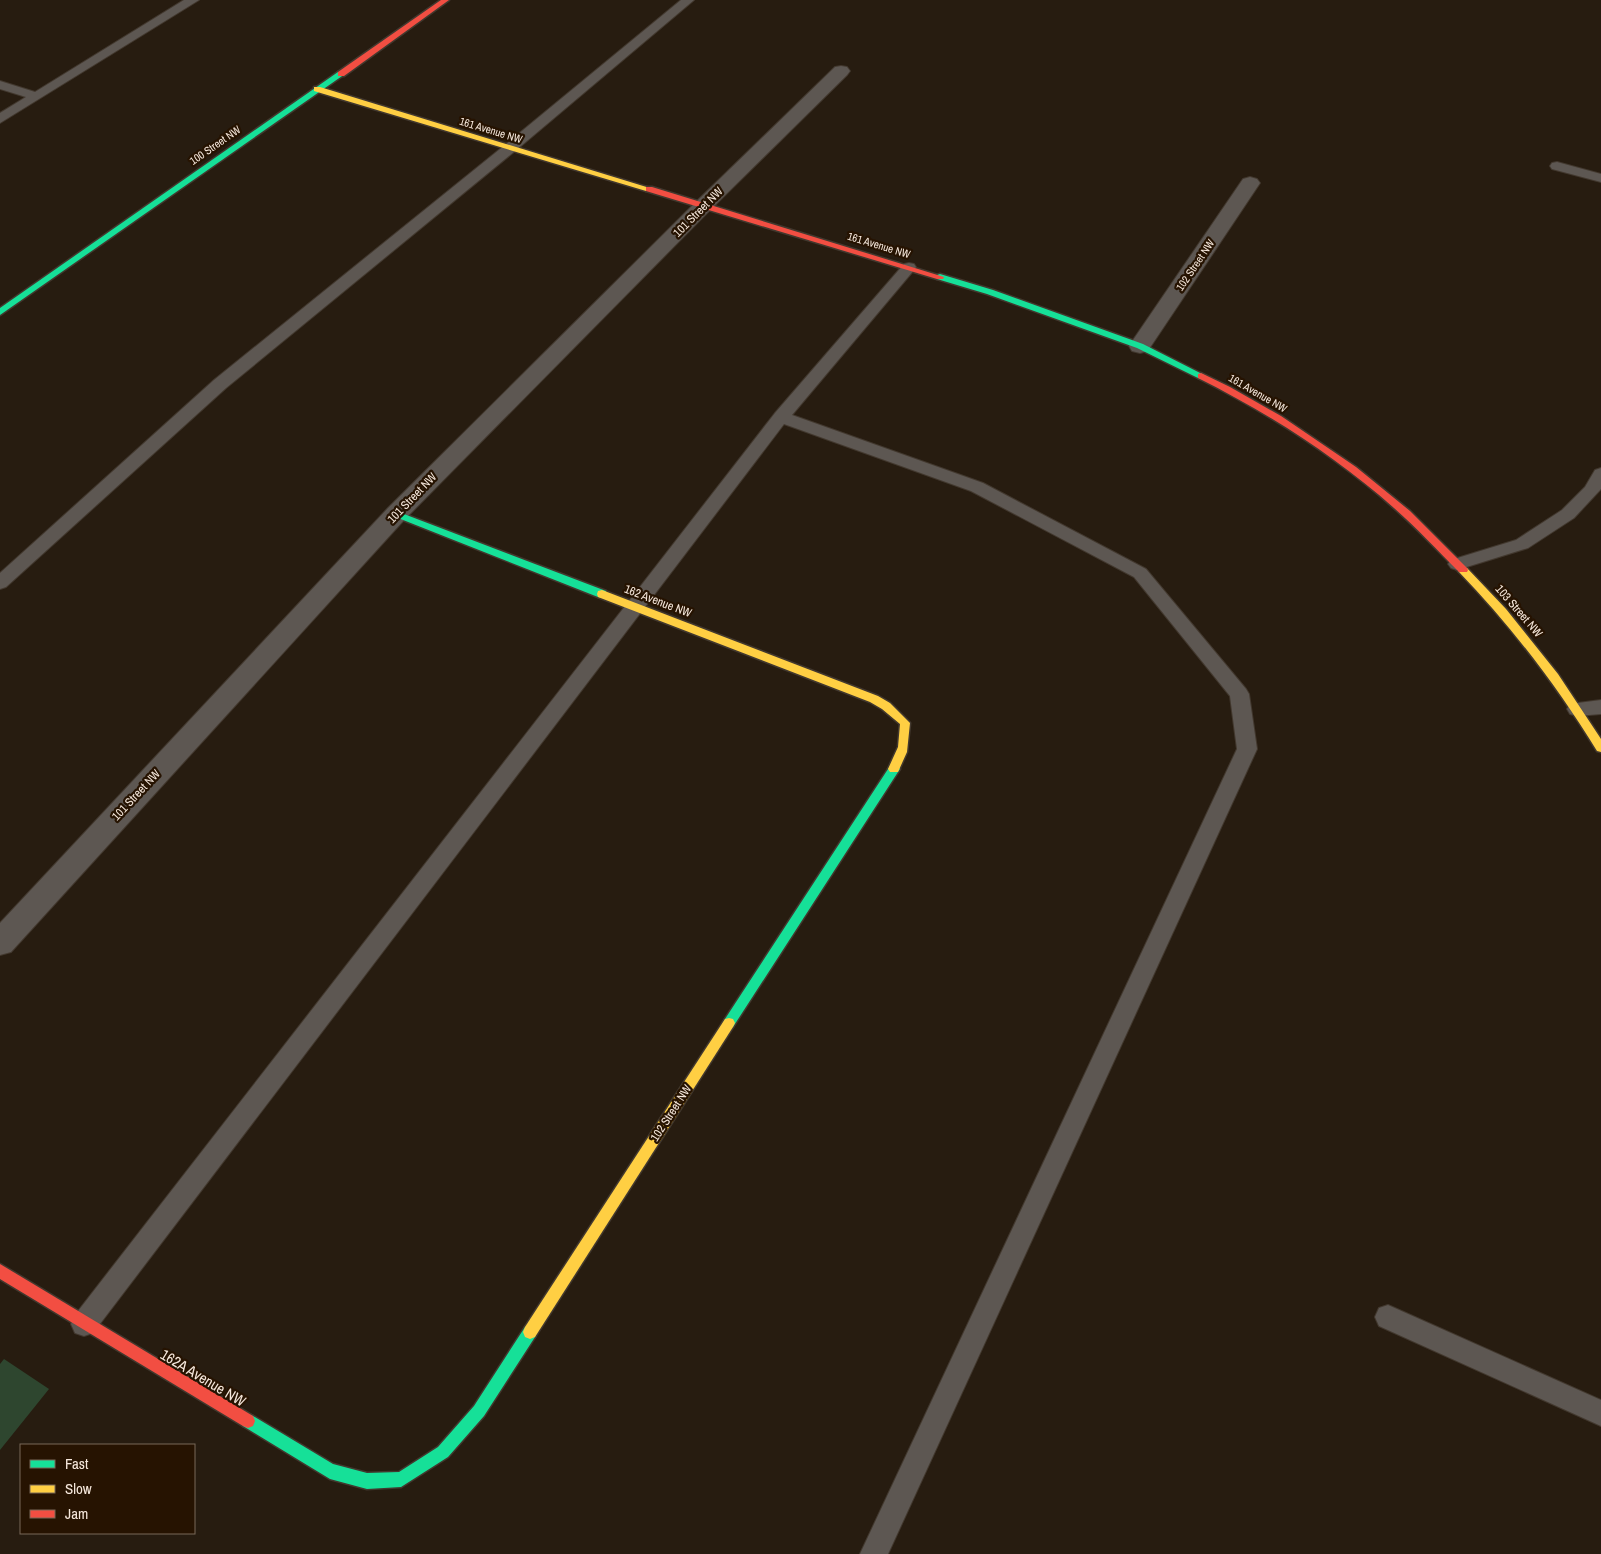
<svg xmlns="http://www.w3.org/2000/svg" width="1601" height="1554" font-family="'Archivo Narrow',sans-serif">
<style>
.green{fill:#2e462f}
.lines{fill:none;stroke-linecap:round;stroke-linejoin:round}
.lane-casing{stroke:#42382e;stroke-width:2}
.street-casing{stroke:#42382e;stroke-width:2}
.fast-casing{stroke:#42382e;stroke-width:3}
.slow-casing{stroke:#42382e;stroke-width:3}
.jam-casing{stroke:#42382e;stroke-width:3}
.lane{fill:#5d5752;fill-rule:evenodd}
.street{fill:#5d5752;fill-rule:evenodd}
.fast{fill:#16e098;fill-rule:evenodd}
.slow{fill:#ffcf43;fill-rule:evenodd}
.jam{fill:#f24e42;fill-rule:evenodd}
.labels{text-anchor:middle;stroke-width:4.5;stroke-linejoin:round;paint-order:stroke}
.far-street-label{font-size:11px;fill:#f5e7db;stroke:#261301}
.street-label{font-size:12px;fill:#f5e7db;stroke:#261301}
.near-street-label{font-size:15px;fill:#f5e7db;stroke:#261301}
</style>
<rect width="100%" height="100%" fill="#271c10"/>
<!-- green -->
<path class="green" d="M4,1359L49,1389L0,1450V1364Z"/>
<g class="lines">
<defs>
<g id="lane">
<path d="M184,0H199L0,123V113L26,97L0,89V81L35,92Z"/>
<path d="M681,0H694L515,151L226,388L6,587L0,589V573L214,380L505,145Z"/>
<path d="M1557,162L1601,174V182L1552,169L1550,166L1552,163Z"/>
<path d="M909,263L914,264L916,267L914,270L792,415L983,483L1146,569L1246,689L1249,694L1257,749L888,1554H860L1237,749L1230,696L1134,577L971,491L784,424L93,1333L84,1336L75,1333L71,1324L75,1315L775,413L904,264Z"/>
<path d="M1601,468V489L1574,518L1528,548L1457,570L1451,568L1448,564L1451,560L1516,540L1562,510L1585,487L1595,470Z"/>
<path d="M1601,700V714L1577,716L1570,714L1567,709L1570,704Z"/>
<path d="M1388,1305L1601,1400V1426L1379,1326L1375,1317L1379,1308Z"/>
</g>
<g id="street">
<path d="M841,66L847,67L850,71L847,75L711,209L404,520L11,952L0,955V923L388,508L697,201L835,67Z"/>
<path d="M1250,177L1257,179L1260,183L1151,346L1148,351L1140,353L1132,351L1129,346L1243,179Z"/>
</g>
<g id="fast">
<path d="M338,72L345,74L0,315V308Z"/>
<path d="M940,274L993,290L1143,344L1206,376L1201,379L1198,378L1137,348L987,294L937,279V275Z"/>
<path d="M396,511L606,591L607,594L602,598L598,597L393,516L391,514L393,512Z"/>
<path d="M894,765L898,766L900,769L898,772L733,1027L729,1028L725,1027L723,1023L725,1019L890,766Z"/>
<path d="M530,1325L535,1327L537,1332L535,1337L484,1416L448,1457L401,1487L367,1489L330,1479L243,1426L241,1421L243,1416L248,1414L253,1416L333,1464L367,1473L399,1472L438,1447L474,1406L525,1327Z"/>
</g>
<g id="slow">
<path d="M314,87H320L653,189L646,191L314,91Z"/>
<path d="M1463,567L1467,568L1506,609L1558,674L1601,739V752L1597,751C1557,686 1512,627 1459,572L1458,570L1459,568Z"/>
<path d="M602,590L878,696L890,703L910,723L907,752L898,772H890L888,769L898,747L900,724L882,709L870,702L598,597L597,594L598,591Z"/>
<path d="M729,1018L733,1019L735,1023L733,1027L535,1337L530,1339L525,1337L523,1332L525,1327L725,1019Z"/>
</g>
<g id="jam">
<path d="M441,0H449L344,76H338V72Z"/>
<path d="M646,187H652L944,277L943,279H937L646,191Z"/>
<path d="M1201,373L1230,387L1281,416L1356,467L1410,511L1467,568L1468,570L1467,572H1459C1438,551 1417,528 1394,508C1335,456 1268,413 1198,378V374Z"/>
<path d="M0,1264L253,1416L255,1421L253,1426L248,1428L243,1426L0,1279Z"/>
</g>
</defs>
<!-- lane casing -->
<use href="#lane" class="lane-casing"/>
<!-- street casing -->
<use href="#street" class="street-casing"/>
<!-- fast casing -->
<use href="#fast" class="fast-casing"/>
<!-- slow casing -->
<use href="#slow" class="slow-casing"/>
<!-- jam casing -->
<use href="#jam" class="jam-casing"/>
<!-- lane -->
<use href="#lane" class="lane"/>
<!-- street -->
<use href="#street" class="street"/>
<!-- fast -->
<use href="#fast" class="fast"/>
<!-- slow -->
<use href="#slow" class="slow"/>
<!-- jam -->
<use href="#jam" class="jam"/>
</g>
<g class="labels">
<!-- far-street labels -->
<g class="far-street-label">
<text transform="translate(491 130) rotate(17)" y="4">161 Avenue NW</text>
<text transform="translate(215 145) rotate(-35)" y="4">100 Street NW</text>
<text transform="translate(879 245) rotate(17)" y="4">161 Avenue NW</text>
<text transform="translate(1195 265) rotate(-56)" y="4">102 Street NW</text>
<text transform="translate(1258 393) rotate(30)" y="4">161 Avenue NW</text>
</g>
<!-- street labels -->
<g class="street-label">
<text transform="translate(698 212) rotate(-45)" y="4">101 Street NW</text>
<text transform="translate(412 498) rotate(-46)" y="4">101 Street NW</text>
<text transform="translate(658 601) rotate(21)" y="4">162 Avenue NW</text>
<text transform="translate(1519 611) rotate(49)" y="4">103 Street NW</text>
<text transform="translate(136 795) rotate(-47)" y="4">101 Street NW</text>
<text transform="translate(671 1113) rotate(-57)" y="4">102 Street NW</text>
</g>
<!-- near-street labels -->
<g class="near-street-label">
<text transform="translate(203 1378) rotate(31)" y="5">162A Avenue NW</text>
</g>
</g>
<!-- legend -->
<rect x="20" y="1444" width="175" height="90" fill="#261301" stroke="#796858"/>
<rect x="30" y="1460" width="25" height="8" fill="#16e098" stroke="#796858"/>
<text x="65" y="1469" font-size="15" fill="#f5e7db">Fast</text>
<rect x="30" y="1485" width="25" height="8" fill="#ffcf43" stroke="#796858"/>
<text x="65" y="1494" font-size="15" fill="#f5e7db">Slow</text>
<rect x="30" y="1510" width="25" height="8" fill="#f24e42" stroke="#796858"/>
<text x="65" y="1519" font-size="15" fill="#f5e7db">Jam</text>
</svg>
